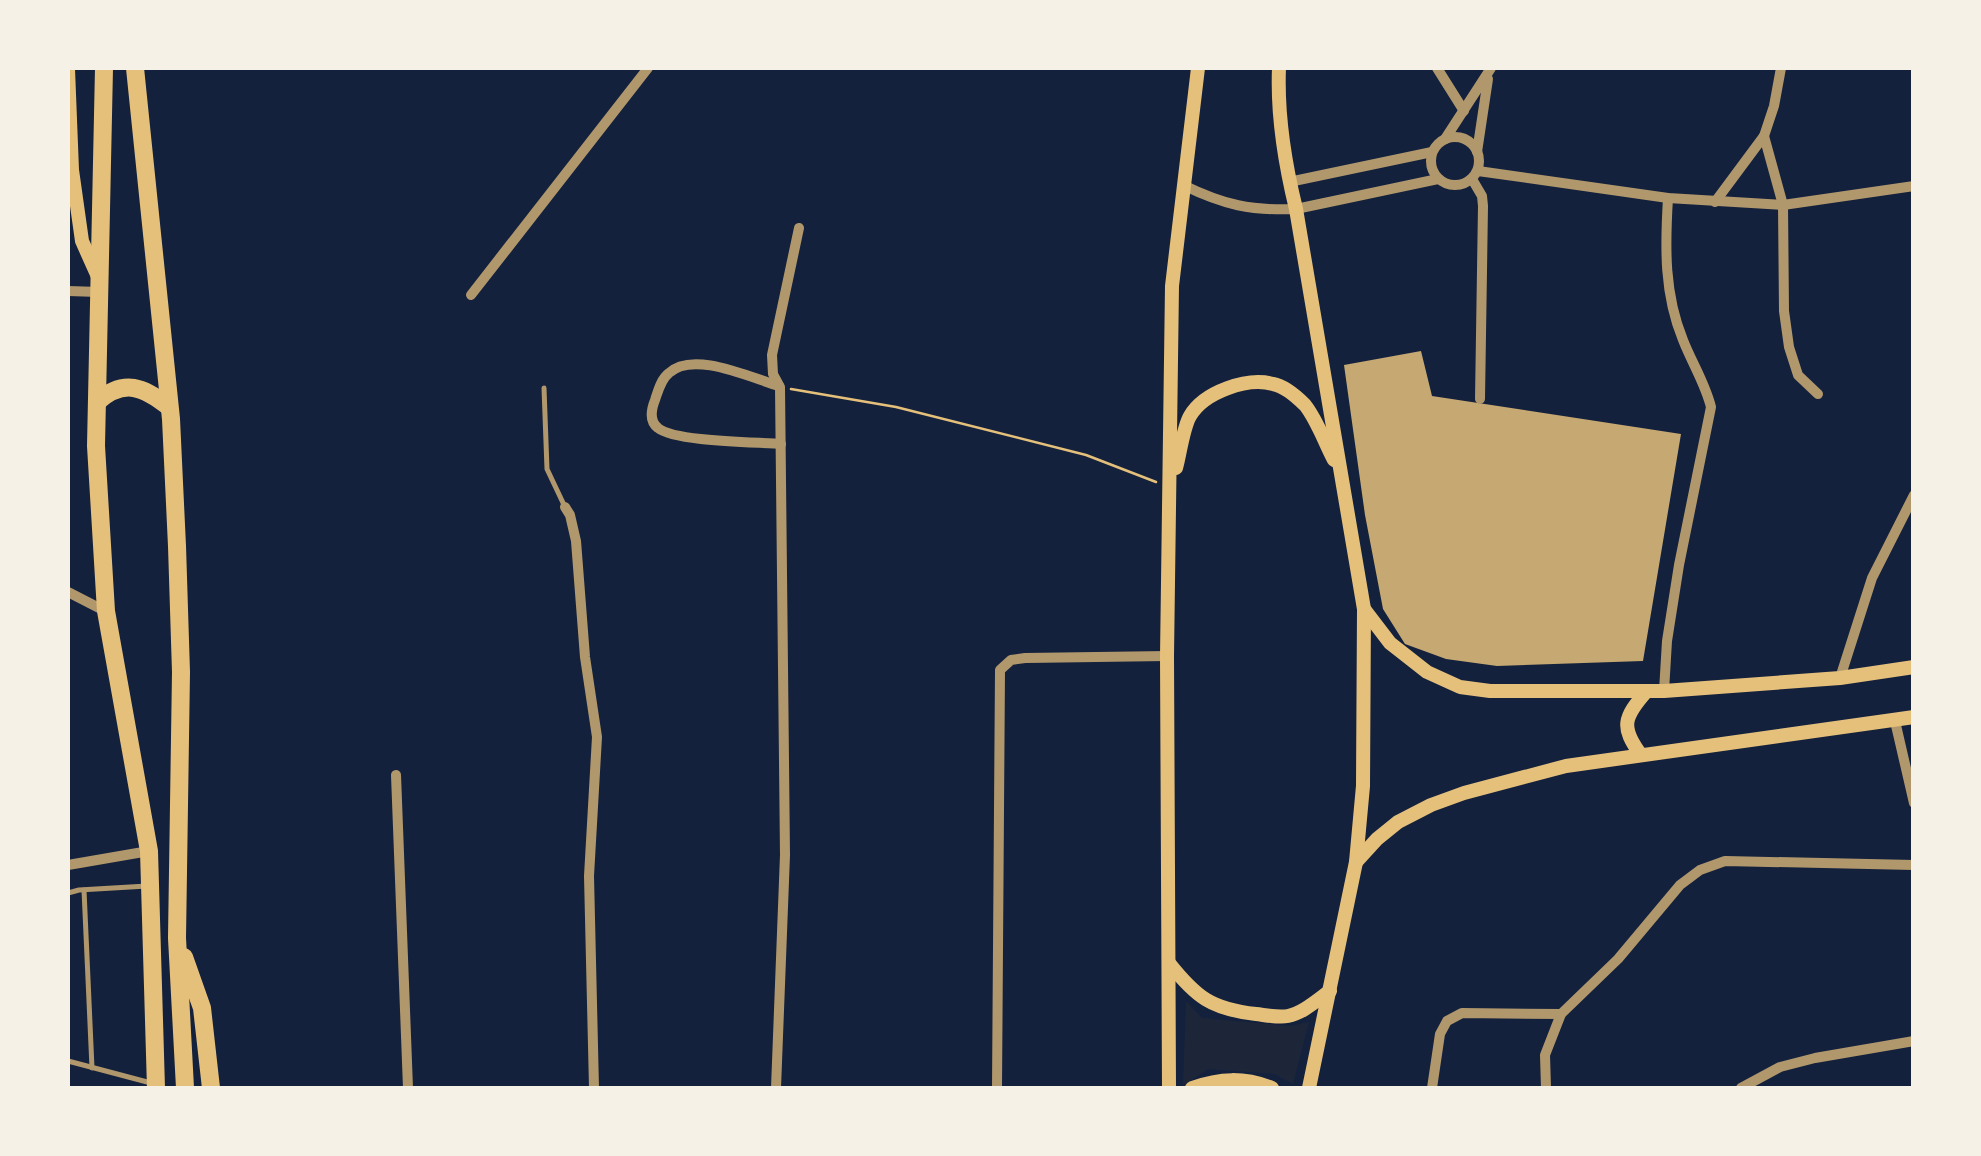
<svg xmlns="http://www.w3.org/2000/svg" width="1981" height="1156" font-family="'Alegreya Sans',sans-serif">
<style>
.green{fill:#1d2539}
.building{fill:#c6a872}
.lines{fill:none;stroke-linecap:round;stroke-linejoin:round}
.path{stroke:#e5c07b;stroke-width:2.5}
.service{stroke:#b1986c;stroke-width:5}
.minor{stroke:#b1986c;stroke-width:10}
.secondary{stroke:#e5c07b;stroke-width:14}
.trunk{stroke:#e5c07b;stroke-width:18}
</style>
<rect width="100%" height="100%" fill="#14213d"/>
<!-- green -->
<path class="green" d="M1186,1001L1202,1018L1290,1026L1309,1022L1293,1084L1274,1074L1208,1069L1183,1086Z"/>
<!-- building -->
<path class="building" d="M1421,351L1432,396L1681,434L1643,661L1497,666L1446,659L1405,644L1383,609L1365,515L1344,365Z"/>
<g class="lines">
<!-- path -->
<path class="path" d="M791,389L896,407L1086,455L1156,482"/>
<!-- service -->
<g class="service">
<path d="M544,388L547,469L565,507"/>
<path d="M84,890L92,1068"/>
<path d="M68,893L79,890L147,886"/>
<path d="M68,1061L151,1083"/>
</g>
<!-- minor -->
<g class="minor">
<path d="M1437,68L1464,111"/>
<path d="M1764,136L1783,205L1784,311L1789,347L1798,375L1818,394"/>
<circle cx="1455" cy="161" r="24"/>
<path d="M1445,139L1491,68"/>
<path d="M1477,152L1488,79"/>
<path d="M1478,171L1668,198L1783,205L1914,186"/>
<path d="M1472,179L1482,196L1483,206L1480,399"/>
<path d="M1289,182L1432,152"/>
<path d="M1183,185C1224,205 1251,211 1296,209L1438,179"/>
<path d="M1715,202L1764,136L1774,106L1781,68"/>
<path d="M68,291L99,292"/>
<path d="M471,295L648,68"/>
<path d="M779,386C751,378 693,350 669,373C661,379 658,391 655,400C651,410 649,421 658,428C675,442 756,442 781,444"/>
<path d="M565,507L570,515L576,541L585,657L597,737L589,876L594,1088"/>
<path d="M68,592L105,611"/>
<path d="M1840,678L1872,578L1914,495"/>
<path d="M1664,691L1667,641L1679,565L1711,407C1705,383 1692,363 1683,340C1664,294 1665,247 1668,198"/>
<path d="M1895,721L1914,803"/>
<path d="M396,775L408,1088"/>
<path d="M68,865L149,851"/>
<path d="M776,1088L785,855L780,387L773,374L772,355L799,228"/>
<path d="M997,1088L1000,670L1011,660L1025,658L1167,656"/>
<path d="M1432,1088L1440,1034L1447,1021L1462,1013L1561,1014"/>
<path d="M1546,1088L1545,1055L1561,1014L1618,959L1680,885L1700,870L1725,861L1914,865"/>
<path d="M1741,1088L1780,1067L1815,1058L1914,1041"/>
</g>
<!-- secondary -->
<g class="secondary">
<path d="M1279,68C1277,115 1285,164 1296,209L1364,609L1363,786L1356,862L1309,1088"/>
<path d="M68,69L72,170L82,241L99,279"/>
<path d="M1176,468C1180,454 1183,428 1190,416C1204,392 1247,377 1273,384C1284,386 1297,397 1305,405C1317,420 1325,443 1334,460"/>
<path d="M1364,609L1390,643L1427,672L1460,687L1490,691H1664L1840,678L1914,667"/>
<path d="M1641,755C1620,727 1624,717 1646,692"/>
<path d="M1356,862L1377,839L1398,822L1431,805L1464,793L1566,766L1914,717"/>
<path d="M1169,963C1196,997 1211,1009 1256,1014C1265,1015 1278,1018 1288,1016C1303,1013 1317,1000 1330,991"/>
<path d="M1169,1088L1167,656L1172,286L1198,68"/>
<path d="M1192,1088C1220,1078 1244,1077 1272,1088"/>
</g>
<!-- trunk -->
<g class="trunk">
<path d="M104,68L96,446L106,611L149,851L156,1088"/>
<path d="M135,68L171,419L177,546L181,672L177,938L185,1088"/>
<path d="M97,402C124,378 144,387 169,407"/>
<path d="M184,957L202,1008L211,1088"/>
</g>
</g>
<!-- border -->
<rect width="1981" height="1156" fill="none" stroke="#f6f1e7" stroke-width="140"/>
</svg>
